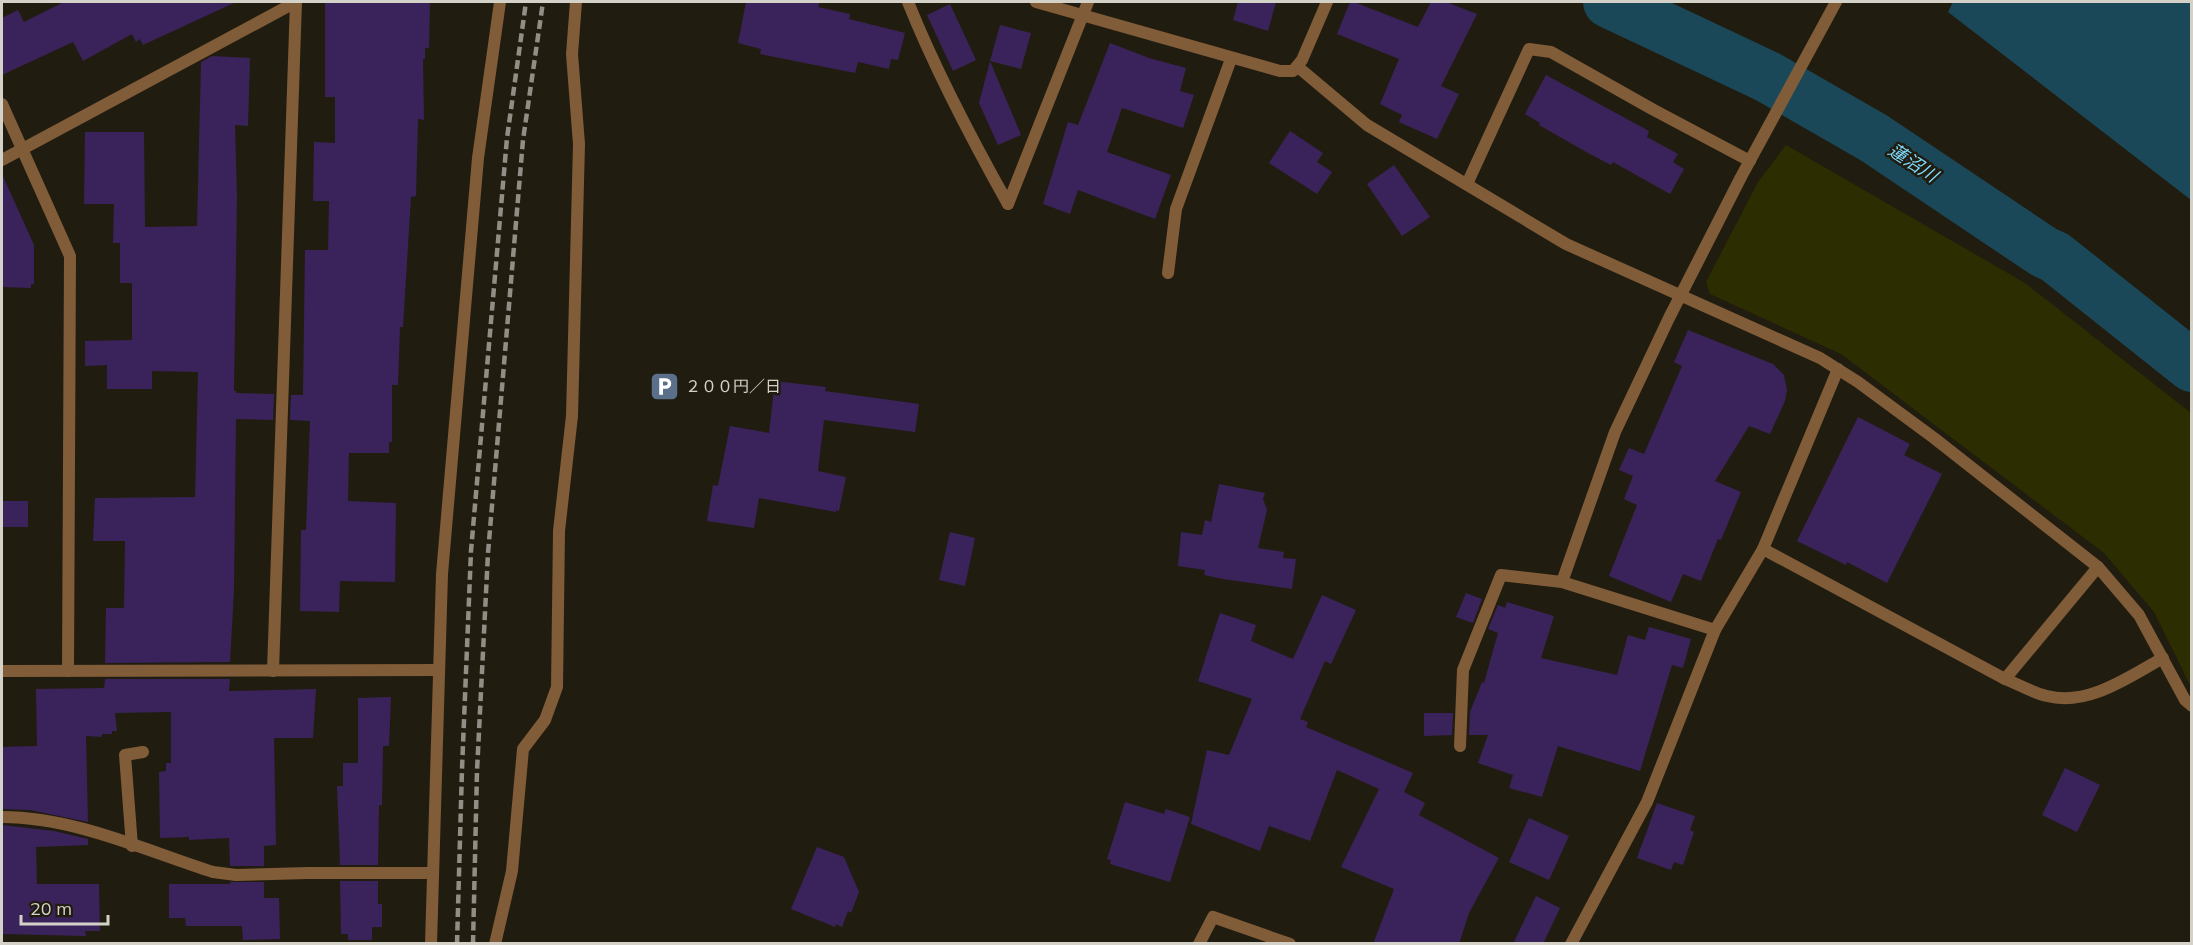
<svg xmlns="http://www.w3.org/2000/svg" width="2193" height="945" font-family="Mulish,'Noto Sans JP',sans-serif">
<style>
.green{fill:#2c2d00}
.water{fill:#1a4859}
.lines{fill:none;stroke-linecap:round;stroke-linejoin:round}
.river{stroke:#1a4859;stroke-width:52}
.building{fill:#3a235a}
.minor{stroke:#805c38;stroke-width:12}
.rail{stroke:#928e85;stroke-width:4.5;stroke-dasharray:9 4.5;stroke-linecap:butt}
.labels{text-anchor:middle;stroke-width:5;stroke-linejoin:round;paint-order:stroke}
.poi-label{font-size:16px;fill:#d4d1c9;stroke:#211c10;text-anchor:start}
.water-label{font-size:18px;font-style:italic;fill:#7fdbfe;stroke:#211c10}
</style>
<rect width="100%" height="100%" fill="#211c10"/>
<!-- green -->
<path class="green" d="M1786,145L2025,283L2191,413V687L2154,612L2104,553L1841,354L1710,294L1706,282L1758,182Z"/>
<!-- water -->
<g class="water">
<path d="M1585,2H1624L1616,16Z"/>
<path d="M1953,2H2191V200L1948,12Z"/>
</g>
<g class="lines">
<!-- river -->
<path class="river" d="M1609,2L1768,77L1874,138L2044,252L2055,257L2192,366"/>
</g>
<!-- building -->
<g class="building">
<path d="M64,2H236L143,45L140,39L136,42L132,34L83,61L73,42L2,75V18L18,10L24,22Z"/>
<path d="M325,2H430L429,48H425V59H423L424,120L418,119L416,196L411,197L403,327H400L398,385H392V442H389V453H349L348,501L396,503L395,582L340,581L339,612L300,611L301,530H306L310,421L290,420L291,395H303L305,250H328L329,201H313L314,142L335,143V97H325Z"/>
<path d="M746,2H820L818,7L850,14L849,19L905,33L898,60L891,59L889,69L858,62L855,73L760,54L761,49L738,43Z"/>
<path d="M1238,2H1276L1268,31L1233,20Z"/>
<path d="M1350,2H1354L1418,27L1431,2H1446L1477,14L1441,86L1459,94L1437,139L1399,122L1402,115L1380,104L1399,59L1337,34Z"/>
<path d="M950,4L976,60L953,71L927,15Z"/>
<path d="M1000,25L1031,33L1021,69L990,61Z"/>
<path d="M1110,43L1149,58L1186,68L1180,91L1194,95L1183,128L1122,108L1107,152L1171,175L1155,219L1078,190L1070,214L1043,204L1068,122L1078,125Z"/>
<path d="M212,56L250,58L248,126L235,125L237,197L234,391H236V393L274,394L273,420L236,419L234,590L230,662L105,663L106,608H124L125,541H93L95,498L195,497L198,372L152,371V389H107V365L85,366V341L132,340V283H120V243H113L114,204H84L85,132H144L145,227L197,226L201,62Z"/>
<path d="M990,61L1021,135L998,145L979,103Z"/>
<path d="M1546,75L1649,131L1647,137L1678,154L1673,162L1684,169L1670,194L1613,162L1611,165L1588,153L1539,125L1540,123L1525,114Z"/>
<path d="M1290,131L1323,153L1317,162L1332,172L1317,194L1269,163Z"/>
<path d="M1394,165L1430,217L1402,236L1367,184Z"/>
<path d="M2,174L34,245V284H31V288L2,287Z"/>
<path d="M1688,330L1773,364L1784,375L1787,390L1785,401L1770,434L1749,426L1715,481L1741,492L1721,540L1718,539L1701,581L1683,574L1671,602L1609,576L1637,505L1624,499L1633,476L1619,470L1629,448L1644,454L1682,366L1674,362Z"/>
<path d="M775,381L826,387L825,391L919,404L915,432L824,420L818,471L846,477L839,511L836,510V512L759,498L754,528L707,521L713,485L718,486L730,426L769,433Z"/>
<path d="M1858,417L1910,444L1904,455L1942,474L1887,583L1847,562L1846,565L1797,541Z"/>
<path d="M1219,484L1265,493L1263,499L1267,510L1258,548L1284,552L1283,558L1296,559L1292,589L1223,579L1204,575L1205,570L1178,566L1181,532L1202,535L1205,520L1211,522Z"/>
<rect x="2" y="501" width="26" height="26"/>
<path d="M950,532L975,538L965,586L939,580Z"/>
<path d="M1466,593L1482,599L1473,623L1456,617Z"/>
<path d="M1322,595L1356,610L1331,664L1325,661L1300,719L1308,722L1306,727L1413,773L1404,792L1425,803L1419,815L1499,858L1469,913L1459,944H1373L1394,889L1341,867L1379,789L1337,770L1310,841L1269,826L1260,851L1191,824L1207,750L1229,755L1252,699L1198,681L1220,613L1256,625L1251,641L1293,659Z"/>
<path d="M1507,602L1554,616L1541,658L1617,675L1628,635L1645,640L1649,627L1691,639L1683,668L1672,665L1640,771L1558,746L1542,797L1509,788L1513,775L1478,763L1488,735H1469L1470,712L1482,682L1484,683L1498,633L1488,629L1498,605L1505,608Z"/>
<path d="M105,679H230L229,691L316,689L313,738H274L276,845L264,846V866H230L229,838L189,840V837L160,838L159,772L166,771V763H171V712L115,713L117,731H112V734H102V737L86,736L88,822L30,810L2,809V747L37,746L36,689L104,688Z"/>
<path d="M391,697L389,746H383L382,805H379L378,865H340L337,786H343V763H358V698Z"/>
<path d="M1424,713H1453L1452,735L1424,736Z"/>
<path d="M2065,768L2100,785L2077,832L2042,815Z"/>
<path d="M1125,802L1164,814L1166,809L1190,817L1170,882L1110,864L1111,860L1107,859Z"/>
<path d="M1657,803L1695,816L1690,830L1694,832L1683,865L1674,862L1671,870L1637,858Z"/>
<path d="M1529,818L1569,836L1549,880L1509,862Z"/>
<path d="M2,825L54,831L88,839V845L36,847L37,884H99L100,931H85L86,936L2,934Z"/>
<path d="M817,847L844,857L859,892L851,913L848,911L842,927L836,924L835,927L791,909Z"/>
<path d="M340,881H378V904H382V927H372V940H348V934H341Z"/>
<path d="M230,882H264V898H279L280,939L243,940L242,926H186L185,918H169V884H230Z"/>
<path d="M1536,896L1560,908L1543,944H1513Z"/>
</g>
<g class="lines">
<!-- minor -->
<g class="minor">
<path d="M908,2C936,72 971,138 1008,204"/>
<path d="M1036,2L1280,71H1293L1302,60L1327,2"/>
<path d="M1298,67L1367,125L1566,244L1820,358L1858,382L1934,438L2098,567L2139,615L2185,700L2192,706"/>
<path d="M2,104L70,256L68,671"/>
<path d="M2,160L296,2"/>
<path d="M1467,184L1529,49L1551,52L1652,109L1750,161"/>
<path d="M1008,204L1088,2"/>
<path d="M1168,273L1176,209L1231,59"/>
<path d="M1763,549L1838,369"/>
<path d="M1562,582L1615,432L1669,318L1741,177L1836,2"/>
<path d="M2,671L438,670"/>
<path d="M273,671L296,2"/>
<path d="M2005,679C2018,684 2033,693 2047,696C2088,707 2130,676 2163,658"/>
<path d="M1460,746L1463,670L1501,575L1562,582L1715,630"/>
<path d="M2,817C74,817 144,850 213,872L236,875L308,873H433"/>
<path d="M132,846L125,755L143,752"/>
<path d="M431,944L442,574L478,158L500,2"/>
<path d="M495,944L512,871L523,749L545,720L557,687L559,531L572,416L579,144L572,54L576,2"/>
<path d="M1199,944L1213,917L1290,944"/>
<path d="M1571,944L1647,802L1715,630L1763,549L2005,679L2098,567"/>
</g>
<!-- rail -->
<g class="rail">
<path d="M457,944L462,769L471,551L507,138L526,2"/>
<path d="M473,944L477,771L488,553L523,140L543,2"/>
</g>
</g>
<!-- icons -->
<defs>
<symbol id="parking-square" viewBox="-11 -11 22 22"><rect x="-9" y="-9" width="18" height="18" rx="4" fill="#5c6f8a" stroke="#211c10"/><path d="M-3.5-5.5H1a3.5 3.5 0 0 1 0 7H-1V5.5H-3.5ZM-1-3.4V-.6H.8a1.4 1.4 0 0 0 0-2.8Z" fill="#fff"/></symbol>
</defs>
<g fill-rule="evenodd">
<use href="#parking-square" x="648" y="370" width="33" height="33"/>
</g>
<g class="labels">
<!-- poi labels -->
<g class="poi-label">
<text x="685" y="392">２００円／日</text>
</g>
<!-- water labels -->
<g class="water-label">
<text transform="translate(1913 163) rotate(33)" y="6">蓮沼川</text>
</g>
</g>
<!-- border -->
<rect width="2193" height="945" fill="none" stroke="#d4d1c9" stroke-width="6"/>
<!-- scale -->
<path d="M21 915v9h87v-9" fill="none" stroke="#d4d1c9" stroke-width="3"/>
<text x="30" y="915" font-size="18" fill="#d4d1c9" stroke="#211c10" stroke-width="4.5" paint-order="stroke">20 m</text>
</svg>
